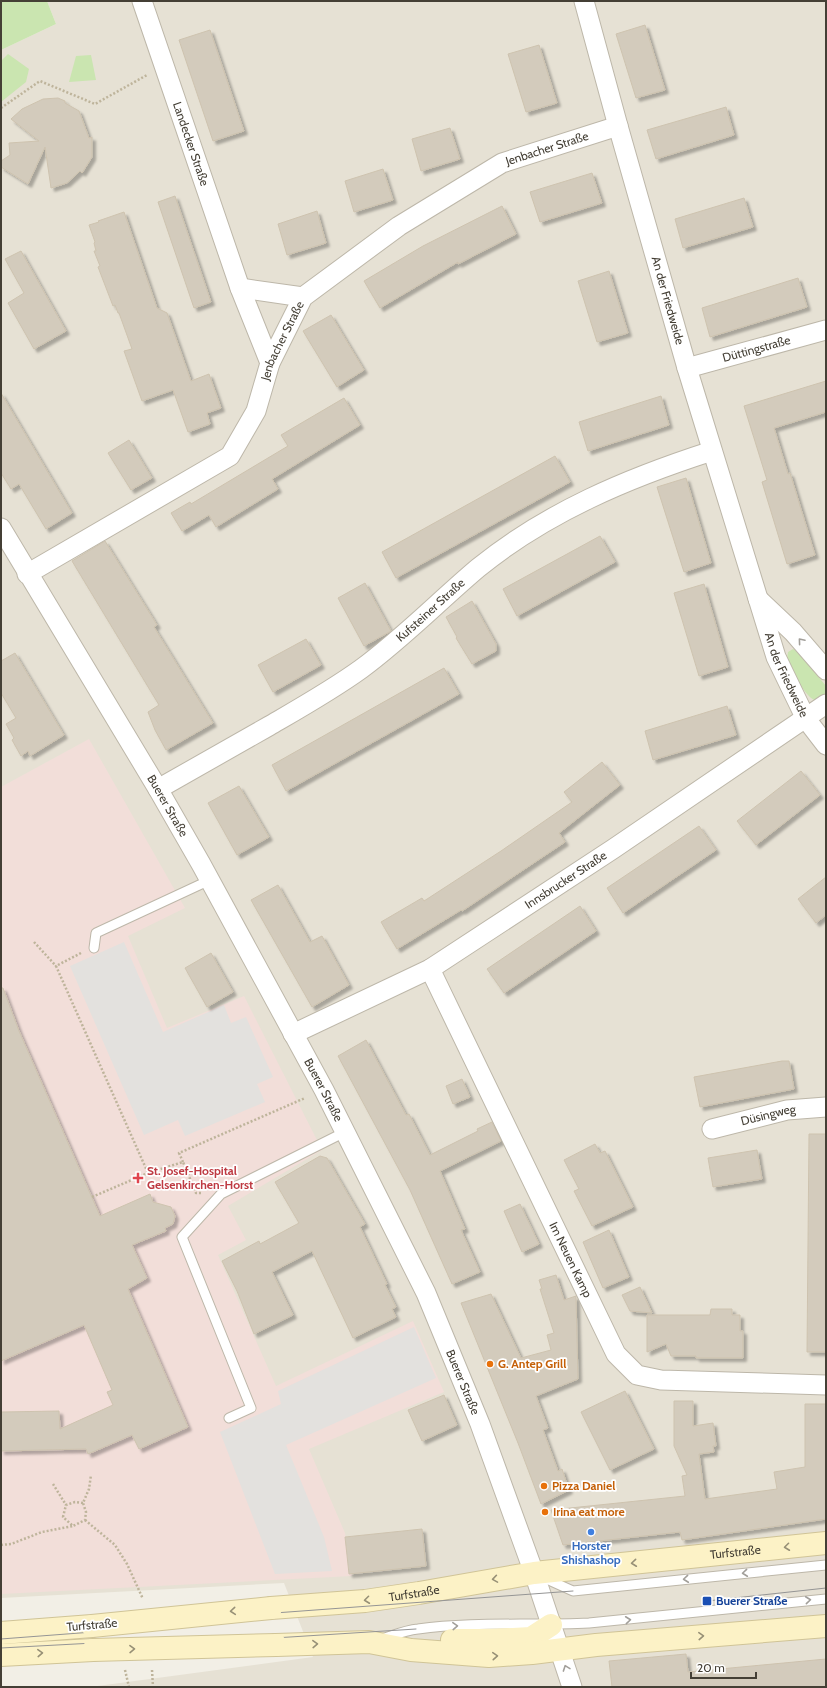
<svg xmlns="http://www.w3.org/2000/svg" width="827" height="1688" font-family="Cabin,sans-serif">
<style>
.residential{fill:#e6e1d4}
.medical{fill:#f2ded9}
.green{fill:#cae5b0}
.parking{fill:#e3e1de}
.building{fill:#d3cbbc;stroke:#cec3af;filter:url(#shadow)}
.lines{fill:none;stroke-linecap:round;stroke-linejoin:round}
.service-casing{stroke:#bdb7a9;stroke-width:11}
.minor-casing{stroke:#bdb7a9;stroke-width:21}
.secondary-casing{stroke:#d0c497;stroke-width:24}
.path{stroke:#beb49b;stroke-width:2.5;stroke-dasharray:2 2;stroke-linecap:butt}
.service{stroke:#fff;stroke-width:9}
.minor{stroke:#fff;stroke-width:19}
.secondary{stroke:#fcf2c6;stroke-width:22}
.tram{stroke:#959595;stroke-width:1}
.secondary-bridge-casing{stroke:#d0c497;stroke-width:24;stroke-linecap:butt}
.secondary-bridge{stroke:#fcf2c6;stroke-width:22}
.oneway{stroke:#a29f9a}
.oneway2{stroke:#979076}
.health-dot{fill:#e0444e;stroke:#fff;stroke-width:1.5}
.food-dot{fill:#e8710a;stroke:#fff;stroke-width:1.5}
.shop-dot{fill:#3f7fe0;stroke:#fff;stroke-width:1.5}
.transit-dot{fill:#1a4fb4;stroke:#fff;stroke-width:1.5}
.labels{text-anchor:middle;stroke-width:3.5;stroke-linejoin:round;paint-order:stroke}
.street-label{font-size:12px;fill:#443f35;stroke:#fff}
.health-label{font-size:12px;font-weight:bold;fill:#be3a42;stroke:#fff;text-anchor:start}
.food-label{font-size:12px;font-weight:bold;fill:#c56008;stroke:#fff;text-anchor:start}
.shop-label{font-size:12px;font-weight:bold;fill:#366cbe;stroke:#fff}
.transit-label{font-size:12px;font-weight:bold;fill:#164399;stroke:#fff;text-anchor:start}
</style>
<defs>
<filter id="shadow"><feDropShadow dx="3.5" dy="3.5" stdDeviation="1" flood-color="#0004"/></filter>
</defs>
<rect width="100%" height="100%" fill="#f2efe6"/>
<!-- residential -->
<path class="residential" d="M47,1H826V1687H90L313,1657L284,1583L1,1598V50L56,24Z"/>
<!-- medical -->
<path class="medical" d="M89,739L185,908L128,936L167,1028L244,996L322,1150L228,1206L246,1240L218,1255L276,1386L413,1321L444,1392L309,1449L345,1533L352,1576L1,1594V787Z"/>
<!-- green -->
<g class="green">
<path d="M1,1H47L56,24L1,50Z"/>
<path d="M8,54L29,69L26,82L1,102V61Z"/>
<path d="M91,55L96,80L69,82L76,56Z"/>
<path d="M793,649L798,652L826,686V695L818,701C805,700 793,670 787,659L788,652Z"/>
</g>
<!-- parking -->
<g class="parking">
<path d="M124,942L163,1032L224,1005L231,1023L246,1017L273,1077L257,1084L265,1102L185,1136L178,1120L144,1135L70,966Z"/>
<path d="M414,1327L436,1378L286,1445L324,1537L332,1571L275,1574L220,1432L281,1404L278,1391Z"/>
</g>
<!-- building -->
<g class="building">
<path d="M645,25L665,90L636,98L616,34Z"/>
<path d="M210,30L244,131L213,141L179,40Z"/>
<path d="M539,45L557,103L526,112L508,54Z"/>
<path d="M58,98L65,101V103L79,111L89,138L92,137V157L82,173L80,171L67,183L51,188L45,147L28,184L1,167V161L10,155L9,143L39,141L11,119L22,109L43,99Z"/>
<path d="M726,107L734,135L656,159L647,130Z"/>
<path d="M450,128L460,159L421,171L412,139Z"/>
<path d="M383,169L393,200L354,212L345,181Z"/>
<path d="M592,173L602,203L540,222L530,192Z"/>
<path d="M175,196L211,302L194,308L158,202Z"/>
<path d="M744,198L753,227L683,248L675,219Z"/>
<path d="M502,206L516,234L458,264V262L380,308L364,281L423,246Z"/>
<path d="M317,211L326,243L287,255L278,224Z"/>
<path d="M124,212L157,308L167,313L191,381L209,374L221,408L207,413L210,424L188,432L173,390L142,401L124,351L132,349L119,313H118L115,305L113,306L98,267L100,266L94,251H96L94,243L95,242L89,225L99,222L98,221Z"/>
<path d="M21,251L66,331L34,349L8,303L24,293L5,259Z"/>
<path d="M609,271L628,333L597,342L578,281Z"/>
<path d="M798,278L807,307L710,337L702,308Z"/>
<path d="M331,315L364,370L337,387L303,331Z"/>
<path d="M826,381V412L774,428L788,474L790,473L815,555L787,564L762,482L767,480L744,406Z"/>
<path d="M1,393L72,513L46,529L19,484L11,489L1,473Z"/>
<path d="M661,396L669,425L588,451L579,422Z"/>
<path d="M344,398L360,425L272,479L278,489L216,527L209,515L182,531L171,513L190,502L191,504L288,446L281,435Z"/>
<path d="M129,440L152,478L131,490L108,453Z"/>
<path d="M555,456L570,482L396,578L382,552Z"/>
<path d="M686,478L711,563L684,572L657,487Z"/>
<path d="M600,536L615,562L517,616L503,589Z"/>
<path d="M105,541L157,625L154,627L213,723L166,750L155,730L148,712L159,705L72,561Z"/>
<path d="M365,583L391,631L364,646L338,598Z"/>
<path d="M704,584L728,667L699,676L674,593Z"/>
<path d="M472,601L496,644V651L472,664L456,638L457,637L446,617Z"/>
<path d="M306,639L321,665L273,692L258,665Z"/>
<path d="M15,653L64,735L30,756L28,751L21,756L12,740L14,738L6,724L16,718L1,693V661Z"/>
<path d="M444,668L459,694L286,791L272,765Z"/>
<path d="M727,706L736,735L653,760L645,731Z"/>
<path d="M602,762L620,785L559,833L565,842L462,911L461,910L397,949L381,922L422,898L424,901L501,851L572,802L564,792Z"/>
<path d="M801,771L820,795L756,845L737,821Z"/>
<path d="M239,786L269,837L237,855L208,803Z"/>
<path d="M699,826L716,850L623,913L607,888Z"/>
<path d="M826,877V915L816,923L798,899Z"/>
<path d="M278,885L310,942L322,936L349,985L312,1007L251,900Z"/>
<path d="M580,906L596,931L504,993L487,969Z"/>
<path d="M211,953L233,992L207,1007L185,968Z"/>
<path d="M1,988H3L19,1031L100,1216L150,1194L153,1202L171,1207L175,1216L173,1224L165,1228L166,1231L132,1245L147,1278L128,1289L188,1427L139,1449L132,1435L88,1454L86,1449L1,1451V1412L59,1411L60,1429L113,1405L107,1392L112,1390L84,1325L1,1361Z"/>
<path d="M366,1040L406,1115L409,1114L430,1155L478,1131L477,1129L492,1122L501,1141L440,1171L465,1229L461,1230L480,1272L452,1284L410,1190L338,1056Z"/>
<path d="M782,1061H789L794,1089L700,1107L694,1077Z"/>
<path d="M462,1079L470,1097L453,1104L446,1086Z"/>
<path d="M809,1134H826V1352H807Z"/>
<path d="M595,1144L600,1153L605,1151L633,1207L592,1226L574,1191L579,1189L564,1160Z"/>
<path d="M757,1150L762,1179L713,1187L708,1158Z"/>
<path d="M320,1156L327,1158L365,1224L360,1227L387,1284L385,1285L396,1307L392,1309L396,1317L353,1338L312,1251L272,1272L293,1315L254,1334L237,1291L222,1261L259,1241L260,1244L299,1223L275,1182Z"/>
<path d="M520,1204L539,1244L522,1252L504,1211Z"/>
<path d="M609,1230L629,1277L603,1288L583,1242Z"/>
<path d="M556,1275L564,1300L576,1296V1297L578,1379L536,1396L548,1428L543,1430L558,1471L562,1469L569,1490L541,1504L518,1443L461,1303L491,1294L521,1358L551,1350L547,1335L554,1333L540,1289H542L539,1280Z"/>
<path d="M640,1287L652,1313L630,1311L622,1295Z"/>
<path d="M711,1309H732V1315H740V1331H743V1358H696V1356H671L666,1344L647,1352V1315H710Z"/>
<path d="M625,1391L654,1449L610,1470L581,1412Z"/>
<path d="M444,1395L457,1425L422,1441L408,1410Z"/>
<path d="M674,1401H693V1426L713,1423L716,1446H713L714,1452L699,1454L705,1499L777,1489L774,1472L805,1467V1404H826V1519L682,1540L680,1532L563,1545L551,1510L685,1496L682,1476L687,1475L674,1446Z"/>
<path d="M422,1529L426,1566L349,1574L345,1537Z"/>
<path d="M686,1654L688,1672L826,1659V1687H612L609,1661Z"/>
</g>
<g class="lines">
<defs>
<g id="service">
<path d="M94,948L96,933L210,880"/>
<path d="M229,1418L251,1408L182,1237L221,1194L345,1132"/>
<path d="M542,1577L573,1591L826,1565"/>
<path d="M382,1639C394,1635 406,1630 418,1629C474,1621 532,1626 589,1623L826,1599"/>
</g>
<g id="minor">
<path id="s1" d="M142,1L240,288L270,363"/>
<path id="s2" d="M584,1L618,126L687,368L776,657L806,719L826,745"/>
<path d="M240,288L303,297"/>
<path id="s3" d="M687,368L826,330"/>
<path id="s4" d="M1,528L158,789L201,864L324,1090L426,1293L480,1424L534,1573L572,1687"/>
<path id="s5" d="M27,574L230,456L256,411L270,363L303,297L399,226L502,163L618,126"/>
<path d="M758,599L793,632L826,670"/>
<path id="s6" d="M158,789C195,768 232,747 269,726C300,708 332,690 361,669C402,639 439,601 478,568C547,512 628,478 712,451"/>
<path id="s7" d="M430,969L616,1354L637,1375L661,1380L826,1385"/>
<path id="s8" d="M293,1034L430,969L613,849L826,704"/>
<path id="s9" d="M712,1129L787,1110L826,1107"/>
</g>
<g id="secondary">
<path id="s10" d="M271,1608L365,1601L419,1593L534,1573L826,1543"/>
<path d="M1,1633L92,1626"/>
<path d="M452,1640H492L531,1638L551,1625"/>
<path d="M276,1645L369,1642L411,1650L489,1656L532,1653L596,1645L826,1626"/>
<path d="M1,1655L93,1650"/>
</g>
</defs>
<!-- service casing -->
<use href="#service" class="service-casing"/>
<!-- minor casing -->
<use href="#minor" class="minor-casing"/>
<!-- secondary casing -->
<use href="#secondary" class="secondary-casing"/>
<!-- path -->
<g class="path">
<path d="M1,108L40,81L95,104L147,75"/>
<path d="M34,942L56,966"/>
<path d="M81,953L56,966L148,1173L183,1162L196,1193H201"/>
<path d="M183,1162L179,1153L305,1098"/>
<path d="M92,1197L148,1173"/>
<path d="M53,1484L66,1505"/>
<path d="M83,1503L75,1502L66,1505L63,1517L73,1526L85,1520L86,1512L83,1503L89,1489L91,1475"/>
<path d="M85,1520L115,1545L127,1564L143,1599"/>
<path d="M1,1545L11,1544L42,1532L73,1526"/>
<path d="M125,1670L129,1687"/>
<path d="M152,1670L153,1687"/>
</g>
<!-- service -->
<use href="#service" class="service"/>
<!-- minor -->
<use href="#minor" class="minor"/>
<!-- secondary -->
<use href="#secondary" class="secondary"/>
<!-- tram -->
<g class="tram">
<path d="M707,1601L826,1588"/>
<path d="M1,1639L106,1631L207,1618L573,1591"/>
<path d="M1,1648L94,1643H179L227,1641L416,1629"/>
</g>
<defs>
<g id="secondary-bridge">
<path d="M92,1626L271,1608"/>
<path d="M93,1650L276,1645"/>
</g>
</defs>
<!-- secondary-bridge casing -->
<use href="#secondary-bridge" class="secondary-bridge-casing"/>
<!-- secondary-bridge -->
<use href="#secondary-bridge" class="secondary-bridge"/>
</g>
<!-- one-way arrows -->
<defs><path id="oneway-chevron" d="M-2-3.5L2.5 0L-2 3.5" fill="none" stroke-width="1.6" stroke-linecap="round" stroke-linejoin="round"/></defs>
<g class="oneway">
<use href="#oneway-chevron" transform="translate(801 641) rotate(-130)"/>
<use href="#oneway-chevron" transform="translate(745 1573) rotate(174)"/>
<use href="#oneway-chevron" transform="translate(686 1579) rotate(174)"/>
<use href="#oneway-chevron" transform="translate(808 1600) rotate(-6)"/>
<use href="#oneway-chevron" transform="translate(628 1620) rotate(-6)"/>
<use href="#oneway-chevron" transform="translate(455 1626) rotate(-3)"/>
<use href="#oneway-chevron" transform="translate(566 1668) rotate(-110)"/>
</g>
<g class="oneway2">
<use href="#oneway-chevron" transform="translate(787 1547) rotate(173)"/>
<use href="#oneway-chevron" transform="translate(634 1563) rotate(174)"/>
<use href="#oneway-chevron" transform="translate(495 1579) rotate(171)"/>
<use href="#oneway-chevron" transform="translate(367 1600) rotate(173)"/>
<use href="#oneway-chevron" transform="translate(233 1611) rotate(175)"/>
<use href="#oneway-chevron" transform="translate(701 1636) rotate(-3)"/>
<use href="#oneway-chevron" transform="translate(315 1644) rotate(-2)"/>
<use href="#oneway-chevron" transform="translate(132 1649) rotate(-1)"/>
<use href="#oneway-chevron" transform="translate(40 1653) rotate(-3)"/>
<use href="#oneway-chevron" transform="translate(495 1656) rotate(-4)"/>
</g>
<!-- markers -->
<path class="health-dot" d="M136 1172h4v4h4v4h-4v4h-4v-4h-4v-4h4z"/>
<g class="food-dot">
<circle cx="490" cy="1364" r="4"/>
<circle cx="544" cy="1486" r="4"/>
<circle cx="545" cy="1512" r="4"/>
</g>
<circle class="shop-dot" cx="591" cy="1532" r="4"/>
<rect class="transit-dot" x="702" y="1596" width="10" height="10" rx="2"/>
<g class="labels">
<!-- street labels -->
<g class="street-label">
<text dy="4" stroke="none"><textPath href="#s1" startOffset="151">Landecker Straße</textPath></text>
<text dy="4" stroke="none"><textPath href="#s5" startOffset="698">Jenbacher Straße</textPath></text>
<text dy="4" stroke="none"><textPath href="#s2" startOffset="311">An der Friedweide</textPath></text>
<text dy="4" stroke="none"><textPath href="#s5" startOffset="362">Jenbacher Straße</textPath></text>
<text dy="4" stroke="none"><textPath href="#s3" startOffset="72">Düttingstraße</textPath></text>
<text dy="4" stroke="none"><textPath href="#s6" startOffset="327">Kufsteiner Straße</textPath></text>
<text dy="4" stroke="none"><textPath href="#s2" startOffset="704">An der Friedweide</textPath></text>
<text dy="4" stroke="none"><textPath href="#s4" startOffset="324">Buerer Straße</textPath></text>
<text dy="4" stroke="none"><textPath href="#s8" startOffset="314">Innsbrucker Straße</textPath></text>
<text dy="4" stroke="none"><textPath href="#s4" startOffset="648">Buerer Straße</textPath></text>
<text dy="4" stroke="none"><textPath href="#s9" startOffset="58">Düsingweg</textPath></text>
<text dy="4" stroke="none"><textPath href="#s7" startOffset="323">Im Neuen Kamp</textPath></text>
<text dy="4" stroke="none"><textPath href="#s4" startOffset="972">Buerer Straße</textPath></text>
<text dy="4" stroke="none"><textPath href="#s10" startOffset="468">Turfstraße</textPath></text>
<text dy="4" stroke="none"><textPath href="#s10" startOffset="144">Turfstraße</textPath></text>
<text transform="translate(92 1625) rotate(-5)" y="4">Turfstraße</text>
</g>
<!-- health labels -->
<g class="health-label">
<text x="147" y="1175">St. Josef-Hospital<tspan x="147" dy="14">Gelsenkirchen-Horst</tspan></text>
</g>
<!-- food labels -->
<g class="food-label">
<text x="498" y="1368">G. Antep Grill</text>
<text x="552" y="1490">Pizza Daniel</text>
<text x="553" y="1516">Irina eat more</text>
</g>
<!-- shop labels -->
<g class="shop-label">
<text x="591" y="1550">Horster<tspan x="591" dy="14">Shishashop</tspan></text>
</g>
<!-- transit labels -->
<g class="transit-label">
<text x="716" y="1605">Buerer Straße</text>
</g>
</g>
<!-- border -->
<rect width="827" height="1688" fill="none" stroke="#443f35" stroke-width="4"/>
<!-- scale -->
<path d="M691 1672v6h65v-6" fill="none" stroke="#443f35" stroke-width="2"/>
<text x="697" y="1672" font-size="12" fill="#443f35" stroke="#ffffff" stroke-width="3" paint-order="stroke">20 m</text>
</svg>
